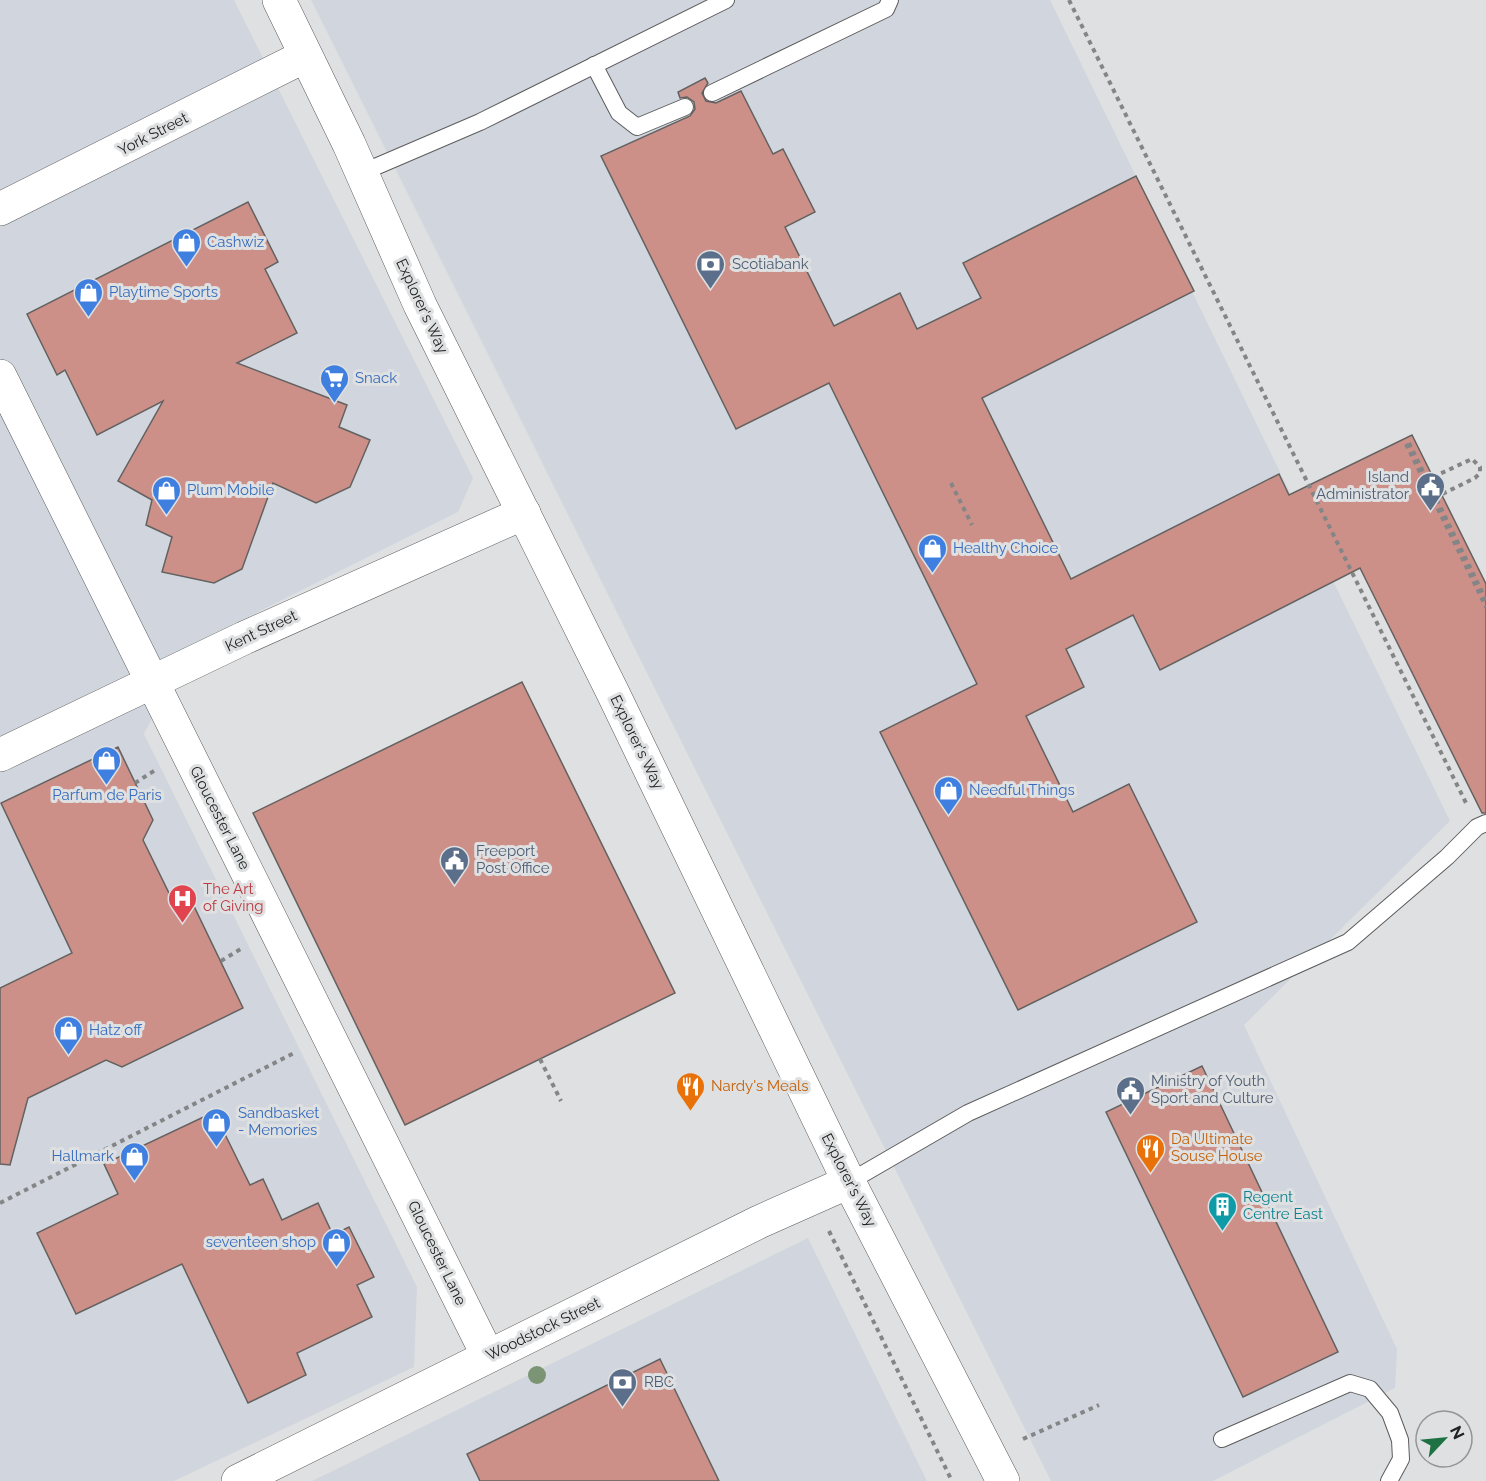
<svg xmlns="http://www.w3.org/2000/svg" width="1486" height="1481" font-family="Raleway,sans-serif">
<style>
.built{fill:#d1d6de}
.building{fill:#cc9089;stroke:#636261;stroke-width:1.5}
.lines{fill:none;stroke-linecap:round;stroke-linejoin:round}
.service-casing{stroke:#5c5c5d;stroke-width:18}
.minor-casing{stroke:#5c5c5d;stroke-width:34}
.path{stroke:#848586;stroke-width:4;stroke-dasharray:4.5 4.5;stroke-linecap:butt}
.service{stroke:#fff;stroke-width:16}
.minor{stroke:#fff;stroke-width:33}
.tree{fill:#7b9473}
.labels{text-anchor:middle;stroke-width:6;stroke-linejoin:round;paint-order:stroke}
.street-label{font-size:15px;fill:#212222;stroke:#dfe0e1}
.shop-label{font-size:15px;fill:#366cbe;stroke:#dfe0e1;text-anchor:start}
.service-label{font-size:15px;fill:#4e5e75;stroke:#dfe0e1;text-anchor:start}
.health-label{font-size:15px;fill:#be3a42;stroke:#dfe0e1;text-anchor:start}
.food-label{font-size:15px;fill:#c56008;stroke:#dfe0e1;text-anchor:start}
.culture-label{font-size:15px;fill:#0d838f;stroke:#dfe0e1;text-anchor:start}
</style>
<rect width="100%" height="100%" fill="#dfe0e1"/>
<!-- built -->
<g class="built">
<path d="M0,0H234L473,478L458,512L188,647L144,734L417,1287L414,1367L174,1481H0Z"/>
<path d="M311,0H1050L1450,821L1244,1025L1397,1349L1395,1388L1213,1481H1051Z"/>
<path d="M808,1238L927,1481H312Z"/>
</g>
<!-- building -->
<g class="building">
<path d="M705,78L708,83L702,93L706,101L716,103L741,91L773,154L783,149L815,212L785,227L834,326L900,293L917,329L981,298L963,263L1136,176L1194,291L982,398L1071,579L1279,474L1289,495L1412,435L1486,584V813H1482L1360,568L1160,670L1133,615L1066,649L1084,687L1026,716L1073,812L1129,784L1197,922L1018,1010L880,732L977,684L829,383L736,429L601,156L690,116L695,109L694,102L687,97L680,98L678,92Z"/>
<path d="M248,202L278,262L265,269L297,333L237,363L347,405L339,427L370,440L350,487L316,503L273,483L242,569L214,583L162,572L172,537L146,525L152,500L118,481L163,401L97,435L65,370L57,375L27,314Z"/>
<path d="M522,682L675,993L405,1125L253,813Z"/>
<path d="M118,747L153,820L143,840L169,893L190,898L243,1008L122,1067L106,1060L28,1098L10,1165L0,1164V988L72,953L1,803Z"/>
<path d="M1202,1066L1338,1352L1243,1397L1106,1112Z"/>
<path d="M214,1112L250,1185L263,1179L282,1220L318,1203L333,1235L349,1227L374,1277L357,1285L372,1317L297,1353L306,1375L248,1403L182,1264L76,1314L37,1233L118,1194L104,1164Z"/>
<path d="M660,1359L719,1481H480L467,1454Z"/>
</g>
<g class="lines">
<defs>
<g id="service">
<path d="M594,65L619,113L637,127L685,107"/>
<path d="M712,93L886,9L890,0"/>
<path d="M361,173L480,122L726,0"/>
<path d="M849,1182L968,1113L1348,942L1447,857L1477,827L1486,823"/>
<path d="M1222,1439L1350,1383L1370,1389L1390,1413L1400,1440L1401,1459L1389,1481"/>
</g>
<g id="minor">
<path d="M279,0L349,144L420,305L612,691L849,1182L1003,1481"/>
<path d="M0,209L305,56"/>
<path d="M0,376L488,1356"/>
<path d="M0,755L244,638L524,513"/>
<path d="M238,1481L759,1222L849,1182"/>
</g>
</defs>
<!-- service casing -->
<use href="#service" class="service-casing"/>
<!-- minor casing -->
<use href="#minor" class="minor-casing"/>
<!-- path -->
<g class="path">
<path d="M1069,0L1466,803"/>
<path d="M1409,443L1486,600"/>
<path d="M1406,444L1486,607"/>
<path d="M1433,477L1472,459L1480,467V473L1475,478L1434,498"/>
<path d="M951,483L972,525"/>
<path d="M135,783L157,769"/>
<path d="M221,961L244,947"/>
<path d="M540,1059L561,1101"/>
<path d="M0,1203L296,1052"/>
<path d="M829,1231L952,1481"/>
<path d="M1023,1439L1099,1405"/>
</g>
<!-- service -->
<use href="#service" class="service"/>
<!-- minor -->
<use href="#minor" class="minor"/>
</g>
<!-- trees -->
<circle class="tree" cx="537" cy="1375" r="9"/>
<!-- icons -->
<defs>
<symbol id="shop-pin" viewBox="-11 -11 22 30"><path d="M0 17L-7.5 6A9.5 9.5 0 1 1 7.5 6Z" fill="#3f7fe0" stroke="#dfe0e1"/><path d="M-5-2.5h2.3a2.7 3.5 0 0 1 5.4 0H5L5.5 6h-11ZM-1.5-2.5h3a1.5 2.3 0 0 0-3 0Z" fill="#fff"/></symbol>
<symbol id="bank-pin" viewBox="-11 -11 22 30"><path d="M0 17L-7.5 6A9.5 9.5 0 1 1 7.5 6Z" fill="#5c6f8a" stroke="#dfe0e1"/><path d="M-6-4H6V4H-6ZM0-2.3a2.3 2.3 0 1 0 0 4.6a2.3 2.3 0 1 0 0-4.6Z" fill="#fff"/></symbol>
<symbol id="supermarket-pin" viewBox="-11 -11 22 30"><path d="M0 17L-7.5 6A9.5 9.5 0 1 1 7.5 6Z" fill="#3f7fe0" stroke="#dfe0e1"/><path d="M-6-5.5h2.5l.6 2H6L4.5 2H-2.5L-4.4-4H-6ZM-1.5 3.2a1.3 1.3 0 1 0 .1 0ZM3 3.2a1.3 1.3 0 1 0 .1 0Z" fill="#fff"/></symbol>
<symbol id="civic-pin" viewBox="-11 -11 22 30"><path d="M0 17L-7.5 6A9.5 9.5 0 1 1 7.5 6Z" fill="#5c6f8a" stroke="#dfe0e1"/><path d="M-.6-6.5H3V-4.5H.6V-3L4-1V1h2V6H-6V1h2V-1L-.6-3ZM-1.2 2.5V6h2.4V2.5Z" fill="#fff"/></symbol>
<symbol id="hospital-pin" viewBox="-11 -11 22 30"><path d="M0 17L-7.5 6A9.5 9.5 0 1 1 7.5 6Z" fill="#e0444e" stroke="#dfe0e1"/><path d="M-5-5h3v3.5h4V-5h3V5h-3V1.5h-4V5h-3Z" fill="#fff"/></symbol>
<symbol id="restaurant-pin" viewBox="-11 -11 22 30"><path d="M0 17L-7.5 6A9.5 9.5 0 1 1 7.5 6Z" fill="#e8710a" stroke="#dfe0e1"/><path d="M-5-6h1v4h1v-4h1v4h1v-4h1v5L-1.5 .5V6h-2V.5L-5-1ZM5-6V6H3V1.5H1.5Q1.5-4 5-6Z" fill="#fff"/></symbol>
<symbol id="building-pin" viewBox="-11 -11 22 30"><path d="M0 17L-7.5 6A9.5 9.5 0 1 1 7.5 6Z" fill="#0f9aa8" stroke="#dfe0e1"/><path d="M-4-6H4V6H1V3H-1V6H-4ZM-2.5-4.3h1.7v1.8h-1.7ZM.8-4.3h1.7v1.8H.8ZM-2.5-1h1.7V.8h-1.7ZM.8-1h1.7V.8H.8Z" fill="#fff"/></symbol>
</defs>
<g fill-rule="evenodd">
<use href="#shop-pin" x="170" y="226" width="33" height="45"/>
<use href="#bank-pin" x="694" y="248" width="33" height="45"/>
<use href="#shop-pin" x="72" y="276" width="33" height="45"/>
<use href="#supermarket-pin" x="318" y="362" width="33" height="45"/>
<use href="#civic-pin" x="1414" y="470" width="33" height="45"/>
<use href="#shop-pin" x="150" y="474" width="33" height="45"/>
<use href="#shop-pin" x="916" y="532" width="33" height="45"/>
<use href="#shop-pin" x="90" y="744" width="33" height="45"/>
<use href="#shop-pin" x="932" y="774" width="33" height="45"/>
<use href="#civic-pin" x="438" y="844" width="33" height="45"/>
<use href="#hospital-pin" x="166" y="882" width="33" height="45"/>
<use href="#shop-pin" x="52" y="1014" width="33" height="45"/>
<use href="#restaurant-pin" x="674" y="1070" width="33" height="45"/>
<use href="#civic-pin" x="1114" y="1074" width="33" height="45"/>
<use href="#shop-pin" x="200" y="1106" width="33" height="45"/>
<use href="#restaurant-pin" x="1134" y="1132" width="33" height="45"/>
<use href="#shop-pin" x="118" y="1140" width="33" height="45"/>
<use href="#building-pin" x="1206" y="1190" width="33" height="45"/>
<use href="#shop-pin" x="320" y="1226" width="33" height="45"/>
<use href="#bank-pin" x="606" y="1366" width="33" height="45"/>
</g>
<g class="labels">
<!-- street labels -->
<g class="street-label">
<text transform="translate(153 134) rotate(-27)" y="5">York Street</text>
<text transform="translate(422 306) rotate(65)" y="5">Explorer's Way</text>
<text transform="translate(261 631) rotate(-25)" y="5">Kent Street</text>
<text transform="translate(637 742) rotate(64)" y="5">Explorer's Way</text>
<text transform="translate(220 818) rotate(63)" y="5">Gloucester Lane</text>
<text transform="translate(849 1180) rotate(63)" y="5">Explorer's Way</text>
<text transform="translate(437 1253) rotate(64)" y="5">Gloucester Lane</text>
<text transform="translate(543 1329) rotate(-26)" y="5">Woodstock Street</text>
</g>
<!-- shop labels -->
<g class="shop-label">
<text x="207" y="247">Cashwiz</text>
<text x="109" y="297">Playtime Sports</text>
<text x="355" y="383">Snack</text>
<text x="187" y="495">Plum Mobile</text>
<text x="953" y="553">Healthy Choice</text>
<text x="969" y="795">Needful Things</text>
<text x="107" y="800" text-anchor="middle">Parfum de Paris</text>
<text x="89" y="1035">Hatz off</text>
<text x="238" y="1118">Sandbasket<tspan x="238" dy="17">- Memories</tspan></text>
<text x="114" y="1161" text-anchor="end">Hallmark</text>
<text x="316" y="1247" text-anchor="end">seventeen shop</text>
</g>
<!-- service labels -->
<g class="service-label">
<text x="732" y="269">Scotiabank</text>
<text x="1409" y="482" text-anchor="end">Island<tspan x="1409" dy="17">Administrator</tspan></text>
<text x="476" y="856">Freeport<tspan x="476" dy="17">Post Office</tspan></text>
<text x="1151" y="1086">Ministry of Youth<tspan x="1151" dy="17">Sport and Culture</tspan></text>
<text x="644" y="1387">RBC</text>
</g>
<!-- health labels -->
<g class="health-label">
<text x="203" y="894">The Art<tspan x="203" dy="17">of Giving</tspan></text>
</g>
<!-- food labels -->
<g class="food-label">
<text x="711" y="1091">Nardy's Meals</text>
<text x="1171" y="1144">Da Ultimate<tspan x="1171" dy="17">Souse House</tspan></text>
</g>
<!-- culture labels -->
<g class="culture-label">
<text x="1243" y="1202">Regent<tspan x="1243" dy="17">Centre East</tspan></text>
</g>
</g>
<!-- north arrow -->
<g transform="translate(1444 1439) rotate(64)"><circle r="28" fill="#dfe0e1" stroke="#939495" stroke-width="1.5"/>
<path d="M0-4.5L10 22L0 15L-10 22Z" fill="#1d7143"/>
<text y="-9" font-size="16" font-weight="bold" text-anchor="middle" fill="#212222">N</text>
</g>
</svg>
